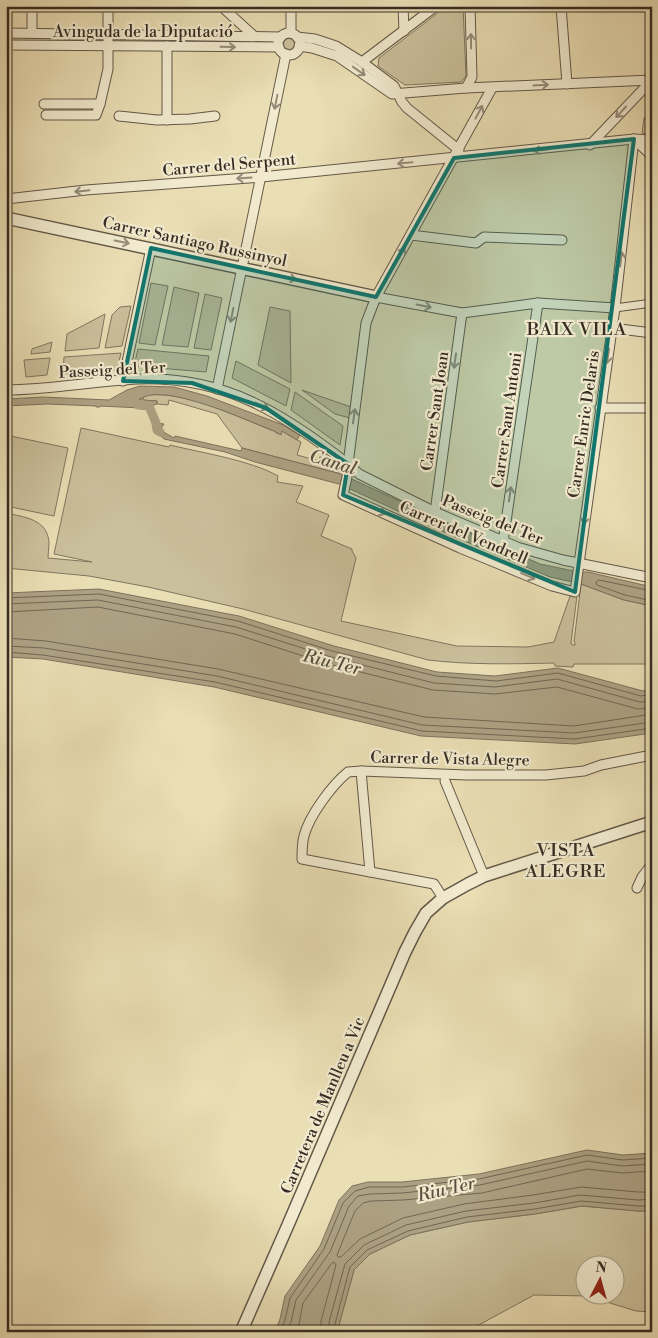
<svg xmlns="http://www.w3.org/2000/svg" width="658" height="1338" font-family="'Libre Bodoni',serif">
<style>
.green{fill:#cbc09c;stroke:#807660;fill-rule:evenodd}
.water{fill:#ada183;stroke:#7d725d}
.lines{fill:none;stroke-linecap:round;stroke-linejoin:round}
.shore{stroke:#726654;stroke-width:1}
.canal{stroke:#ada183;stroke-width:9}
.pedestrian-casing{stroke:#635848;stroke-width:9}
.minor-casing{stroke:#635848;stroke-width:11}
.tertiary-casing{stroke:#635848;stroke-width:14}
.pedestrian{stroke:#f1eace;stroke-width:7}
.minor{stroke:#f1eace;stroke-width:9}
.tertiary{stroke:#f1eace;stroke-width:11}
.oneway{stroke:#948b79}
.marked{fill:#0f766e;fill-opacity:0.2;stroke:#0f766e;stroke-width:4;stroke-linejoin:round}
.labels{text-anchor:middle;stroke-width:4.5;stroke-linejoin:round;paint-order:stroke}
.street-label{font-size:16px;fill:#362c24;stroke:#f1eace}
.neighbourhood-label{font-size:18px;letter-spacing:1px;fill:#362c24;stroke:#f1eace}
.water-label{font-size:18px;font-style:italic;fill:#5a4f40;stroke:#f1eace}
</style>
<rect width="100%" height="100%" fill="#eadeb4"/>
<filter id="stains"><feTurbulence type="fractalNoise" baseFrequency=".004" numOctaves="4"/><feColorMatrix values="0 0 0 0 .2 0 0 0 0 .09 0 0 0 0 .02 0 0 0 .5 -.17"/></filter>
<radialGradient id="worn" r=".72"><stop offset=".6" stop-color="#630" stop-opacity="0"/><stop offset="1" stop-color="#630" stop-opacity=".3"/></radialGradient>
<!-- green -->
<g class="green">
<path d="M447,6H463L466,76L461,82L405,85L378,66L379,58Z"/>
<path d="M6,36L105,38L106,43L6,42Z"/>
<path d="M111,38L272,40L271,45L111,43Z"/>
<circle cx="289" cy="44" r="5.5"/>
<path d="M43,108H95L93,112L44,111Z"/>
<path d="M644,118L652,119V136L642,133Z"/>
<path d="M151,283L168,286L155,345L139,343Z"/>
<path d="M174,287L199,293L188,347L162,345Z"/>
<path d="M205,294L222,298L211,350L194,348Z"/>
<path d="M131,306L122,346L105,348L112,315L120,307Z"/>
<path d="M270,307L290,311L291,383L258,365Z"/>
<path d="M105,314L99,348L65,351L67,334Z"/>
<path d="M52,342L50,352L31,354L32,349Z"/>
<path d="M138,349L209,356L206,372L134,366Z"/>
<path d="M121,353L117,370L63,374L64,357Z"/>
<path d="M50,358L47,375L26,377L24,360Z"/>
<path d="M236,361L290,389L286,406L232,378Z"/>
<path d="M302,390L351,407L350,418L335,414Z"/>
<path d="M295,392L343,426L340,445L291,410Z"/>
<path d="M147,395C187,391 237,417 274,431L278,434L282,431L301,442L297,455L319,461L322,450L343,465L341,474L242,448L217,414L169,400L168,405L157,404V401L139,400Z"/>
<path d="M81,428L169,447L170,445C202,453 250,460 278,476L277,482L303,486L296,502L329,515L321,536L352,549V551L356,558L341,621L457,646L528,647L554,642L570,596H577L571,643L572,645H575V643L574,642L581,584L624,600L652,606V664H574L573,667L555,666L554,663C512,664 470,665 428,660L243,609L148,587L89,576L6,568V513C24,517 47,519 49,542C49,547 48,553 48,558L92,562L54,554Z"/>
<path d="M6,435L68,448L54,516L6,506Z"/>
<path d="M582,1206L638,1211H652V1312L636,1311L587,1296L534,1295L466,1332H340L339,1325L354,1270L370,1254L410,1235L468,1222L535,1214ZM586,1266H616V1296H586Z"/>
</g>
<!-- water -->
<g class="water">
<path d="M140,386L174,387L207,396L283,425L300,435L297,440L282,431L281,435L274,431C248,421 160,380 139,400L143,398L144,400L157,401V404L142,409L141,408L100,406V407H96V406L47,404L6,406V399L43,397L109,400L127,390Z"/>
<path d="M156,423L164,424L160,430L174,438L175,436L241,451L242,448L341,474L458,528L540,564L574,571L583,572H588L652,587V606L624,600L581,584L550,577L455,537L339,484L255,462L225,452L164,439L153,429Z"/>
<path d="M99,589L239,616L334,646L437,672L495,676L558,668L643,691L652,689V733L575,744L421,736L214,687L43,659L6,657V593Z"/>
<path d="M587,1150L623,1155L652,1153V1211H638L582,1206L535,1214L468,1222L410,1235L370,1254L354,1270L339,1325L340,1332H275L280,1319L285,1296L320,1246L339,1200L352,1186L368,1182H402L479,1174Z"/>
</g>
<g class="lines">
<!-- shore -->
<g class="shore">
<path d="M652,591L599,580L596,582L597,585L625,595L652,601"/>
<path d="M6,598L99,594L238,621L332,651L436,676L496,681L558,673L641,696L652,694"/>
<path d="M6,604L98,600L236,627L331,657L434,683L495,687L557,679L640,702L652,701"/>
<path d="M6,612L98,607L235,634L328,664L433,690L495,694L557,687L638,709L652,708"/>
<path d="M6,638L46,641L218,669L424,717L574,726L652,714"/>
<path d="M6,646L44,648L217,676L422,725L574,733L652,722"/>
<path d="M6,652L43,655L215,682L422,731L575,739L652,728"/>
<path d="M652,1171L622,1173L587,1169L482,1193L403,1200L371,1201L363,1203L355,1211L337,1255L338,1257H341L360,1239L403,1218L464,1204L533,1195L581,1187L638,1192H652"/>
<path d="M280,1332L285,1320L290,1298L324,1249L343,1203L355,1191L369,1187H402L479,1179L587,1155L623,1160L652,1158"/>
<path d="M287,1332L291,1322L296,1300L330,1252L349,1206L358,1196L370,1194L402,1193L480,1185L587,1161L622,1166L652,1164"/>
<path d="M295,1332L299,1324L303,1303L332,1263L334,1262L336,1265L321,1321V1332"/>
<path d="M329,1332V1322L345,1264L364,1245L406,1225L466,1211L534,1203L580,1195L638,1200L652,1199"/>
<path d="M335,1332V1324L350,1267L367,1250L408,1231L467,1217L535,1209L581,1201L638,1206H652"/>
</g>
<!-- canal -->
<path class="canal" d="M138,405L149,406L156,423L157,430L160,432"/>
<defs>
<path id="pedestrian" d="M615,308L652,303"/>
<g id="minor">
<path d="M221,6L254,36"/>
<path d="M403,6L404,31"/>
<path d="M561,6L567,84"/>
<path d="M6,33L281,37"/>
<path d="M32,33V6"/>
<path d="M291,33V6"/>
<circle cx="289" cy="44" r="11"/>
<path d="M297,37L315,39L336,46L362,62L394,86L402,102L407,108L459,150"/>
<path d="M6,45L279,47"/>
<path d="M167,46V120"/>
<path d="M299,46L312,48L337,56L392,94L466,88L472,77L470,6"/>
<path d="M362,62L436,6"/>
<path d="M466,88L652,80"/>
<path d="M492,88L376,297L366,323L348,464L359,474L435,512L517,547L563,560L652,578"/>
<path d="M44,104H100"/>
<path d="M46,115H96L100,104L108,69V6"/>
<path d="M119,116L157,120L190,119L215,116"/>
<path d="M634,139L652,156"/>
<path d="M590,145L652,80"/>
<path d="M6,199L86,190L261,177L634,139L652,140"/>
<path d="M411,235L476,243L484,237L562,240"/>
<path d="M376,297L462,313L538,303L615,308"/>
<path d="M612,328L652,333"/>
<path d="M123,381L151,248"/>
<path d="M217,389L286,54"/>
<path d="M6,390C50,390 94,381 138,379C224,376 283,413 348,464L347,477L343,495L460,548L552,586L575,592L615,308L634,139"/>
<path d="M600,408H652"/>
<path d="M435,512L462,313"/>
<path d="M503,542L538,303"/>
<path d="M361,771L370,872"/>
<path d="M445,781L484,876"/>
<path d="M637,888L642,877L652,864"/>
<path d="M443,898L434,884L302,859C302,851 302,843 304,836C309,816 332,785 348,772L361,771L467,775H546L584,771L601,765L652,755"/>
</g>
<g id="tertiary">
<path d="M6,218L376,297"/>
<path d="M241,1332L288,1225L405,952L415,932L426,913L443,898L468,884L484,876L652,822"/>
</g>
</defs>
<!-- pedestrian casing -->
<use href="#pedestrian" class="pedestrian-casing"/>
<!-- minor casing -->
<use href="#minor" class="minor-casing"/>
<!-- tertiary casing -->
<use href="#tertiary" class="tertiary-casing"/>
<!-- pedestrian -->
<use href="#pedestrian" class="pedestrian"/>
<!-- minor -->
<use href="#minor" class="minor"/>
<!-- tertiary -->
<use href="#tertiary" class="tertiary"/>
</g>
<!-- one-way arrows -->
<defs><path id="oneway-shaft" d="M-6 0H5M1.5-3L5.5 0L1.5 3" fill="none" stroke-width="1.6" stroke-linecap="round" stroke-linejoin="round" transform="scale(1.25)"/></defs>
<g class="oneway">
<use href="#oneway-shaft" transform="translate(471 41) rotate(-91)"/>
<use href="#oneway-shaft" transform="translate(228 47) rotate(1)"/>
<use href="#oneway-shaft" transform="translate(359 71) rotate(35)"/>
<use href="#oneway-shaft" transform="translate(541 85) rotate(-3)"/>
<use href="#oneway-shaft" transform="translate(276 102) rotate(101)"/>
<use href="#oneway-shaft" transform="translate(479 112) rotate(-62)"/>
<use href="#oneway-shaft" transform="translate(621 112) rotate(133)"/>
<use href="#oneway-shaft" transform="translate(541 150) rotate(174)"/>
<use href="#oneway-shaft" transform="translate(405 163) rotate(175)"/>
<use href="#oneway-shaft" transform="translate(244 178) rotate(176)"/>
<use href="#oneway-shaft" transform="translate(82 191) rotate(174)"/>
<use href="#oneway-shaft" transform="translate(122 242) rotate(12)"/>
<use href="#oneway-shaft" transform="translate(401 254) rotate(-60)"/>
<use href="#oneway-shaft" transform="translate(621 259) rotate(-83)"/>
<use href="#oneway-shaft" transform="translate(289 278) rotate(12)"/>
<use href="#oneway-shaft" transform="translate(424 306) rotate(11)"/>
<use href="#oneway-shaft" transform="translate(232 315) rotate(101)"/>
<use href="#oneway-shaft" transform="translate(608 356) rotate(98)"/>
<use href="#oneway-shaft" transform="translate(455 361) rotate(98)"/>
<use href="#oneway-shaft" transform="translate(262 406) rotate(26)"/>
<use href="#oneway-shaft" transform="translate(354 416) rotate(-82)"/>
<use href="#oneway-shaft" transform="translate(510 494) rotate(-82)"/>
<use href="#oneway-shaft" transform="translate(379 511) rotate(24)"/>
<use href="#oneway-shaft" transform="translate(585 517) rotate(98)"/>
<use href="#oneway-shaft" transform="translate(528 576) rotate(23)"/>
</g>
<!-- marked area -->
<path class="marked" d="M634,139L575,592L343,495L348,464L266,408L192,383L123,381L151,248L376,297L454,158Z"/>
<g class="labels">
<!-- street labels -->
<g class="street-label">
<text x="143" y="37">Avinguda de la Diputació</text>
<text transform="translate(229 164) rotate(-5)" y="6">Carrer del Serpent</text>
<text transform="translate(195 241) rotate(12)" y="6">Carrer Santiago Russinyol</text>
<text transform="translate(112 369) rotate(-3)" y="6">Passeig del Ter</text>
<text transform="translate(434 411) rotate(-82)" y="6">Carrer Sant Joan</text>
<text transform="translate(506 420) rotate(-82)" y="6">Carrer Sant Antoni</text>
<text transform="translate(583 424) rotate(-82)" y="6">Carrer Enric Delaris</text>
<text transform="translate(493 519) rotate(22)" y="6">Passeig del Ter</text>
<text transform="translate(464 532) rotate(23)" y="6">Carrer del Vendrell</text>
<text transform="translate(450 758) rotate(1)" y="6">Carrer de Vista Alegre</text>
<text transform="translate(322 1105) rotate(-67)" y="6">Carretera de Manlleu a Vic</text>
</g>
<!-- neighbourhood labels -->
<g class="neighbourhood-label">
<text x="577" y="335">BAIX VILA</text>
<text x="566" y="856">VISTA<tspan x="566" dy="21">ALEGRE</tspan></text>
</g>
<!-- water labels -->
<g class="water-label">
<text transform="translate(333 462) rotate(17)" y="6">Canal</text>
<text transform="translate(332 662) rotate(14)" y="6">Riu Ter</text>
<text transform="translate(446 1189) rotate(-13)" y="6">Riu Ter</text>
</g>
</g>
<!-- margin -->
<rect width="658" height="1338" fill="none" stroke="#eadeb4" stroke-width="25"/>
<rect x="8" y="8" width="643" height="1323" fill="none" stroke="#362c24" stroke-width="2.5"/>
<rect x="12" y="12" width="633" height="1313" fill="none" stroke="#362c24"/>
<!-- north arrow -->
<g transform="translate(600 1280) rotate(6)"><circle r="24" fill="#f1eace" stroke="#a69e8a"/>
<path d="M0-4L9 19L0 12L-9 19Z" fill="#8f2418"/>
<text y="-8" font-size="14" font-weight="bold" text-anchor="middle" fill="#362c24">N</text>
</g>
<rect width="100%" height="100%" filter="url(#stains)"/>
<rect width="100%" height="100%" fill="url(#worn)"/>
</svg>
